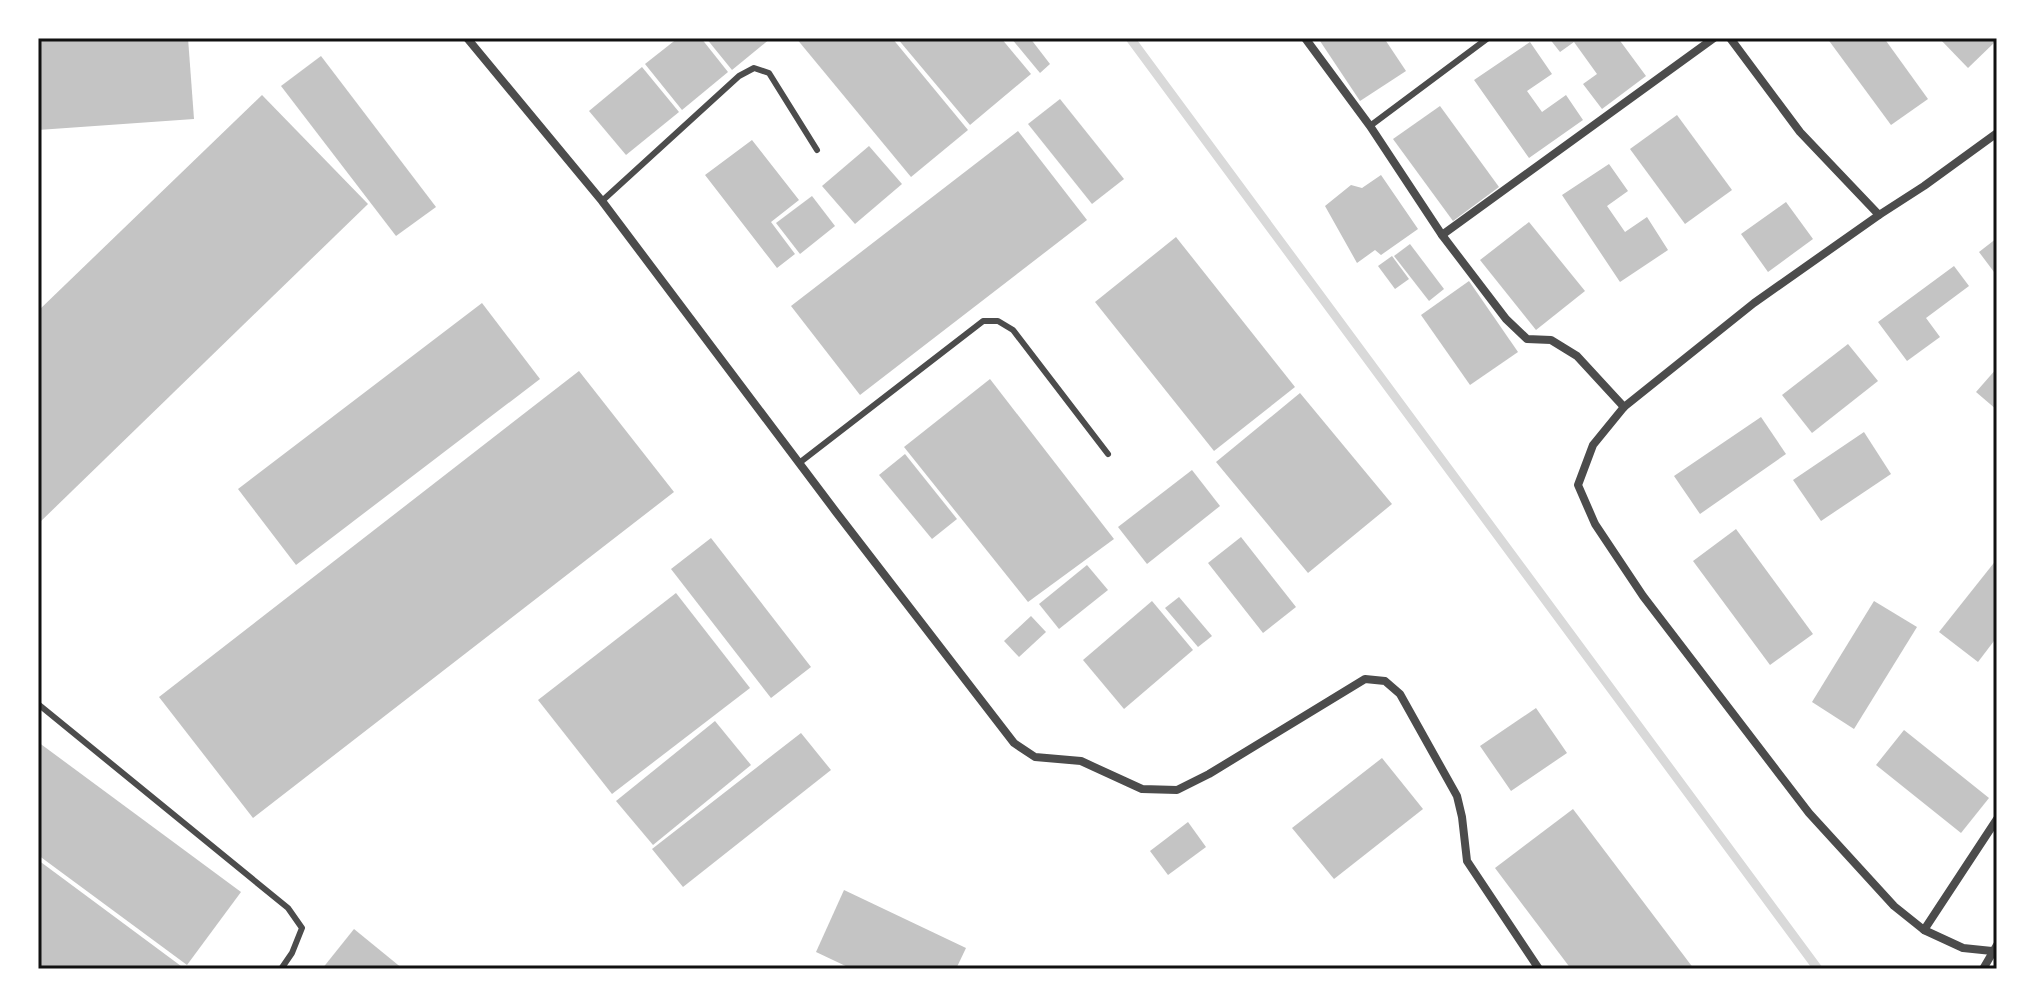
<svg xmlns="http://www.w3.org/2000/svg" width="2035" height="1007" font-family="Quicksand,sans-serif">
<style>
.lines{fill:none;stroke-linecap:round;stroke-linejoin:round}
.stream{stroke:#d9d9d9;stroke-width:9}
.building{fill:#c4c4c4}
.service{stroke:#4c4c4c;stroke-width:6}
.minor{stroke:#4c4c4c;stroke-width:8}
.neatline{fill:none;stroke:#111;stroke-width:3}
</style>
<rect width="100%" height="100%" fill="#fff"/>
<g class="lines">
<!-- stream -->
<path class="stream" d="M1130,38L1818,969"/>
</g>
<!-- building -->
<g class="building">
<path d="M38,38H188L194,119L38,130Z"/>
<path d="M678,38H701L728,72L682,110L645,64Z"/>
<path d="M706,38H771L732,70Z"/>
<path d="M796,38H892L968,130L911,177Z"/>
<path d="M897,38H1001L1031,74L970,125Z"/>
<path d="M1011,38H1030L1050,64L1040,73Z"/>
<path d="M1318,38H1384L1406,71L1360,101Z"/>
<path d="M1549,38H1618L1646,76L1602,109L1583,84L1597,74L1574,42L1560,52Z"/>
<path d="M1827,38H1884L1928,99L1891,125Z"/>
<path d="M1939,38H1997V40L1968,68Z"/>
<path d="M1530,42L1552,74L1527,91L1542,112L1566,95L1583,120L1529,158L1474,80Z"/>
<path d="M321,56L436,207L396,236L281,86Z"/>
<path d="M642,67L679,112L626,155L589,111Z"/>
<path d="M262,95L368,204L38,524V311Z"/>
<path d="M1060,99L1124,179L1092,204L1028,124Z"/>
<path d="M1440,106L1499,187L1453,221L1393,139Z"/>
<path d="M1677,115L1732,190L1685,224L1630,149Z"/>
<path d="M1018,131L1087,220L860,395L791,306Z"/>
<path d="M752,140L799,200L771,222L795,254L777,268L705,175Z"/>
<path d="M869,146L902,184L855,224L822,186Z"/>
<path d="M1609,164L1628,191L1607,206L1625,232L1647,217L1668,250L1620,282L1562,195Z"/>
<path d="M1381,175L1418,229L1381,255L1375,250L1357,263L1325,206L1351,185L1362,188Z"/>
<path d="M812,196L835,226L800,254L776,223Z"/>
<path d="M1786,202L1813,239L1768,272L1741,234Z"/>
<path d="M1529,222L1585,291L1536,330L1480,260Z"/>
<path d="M1176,237L1295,387L1214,451L1095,302Z"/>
<path d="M1997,238V276L1979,252Z"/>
<path d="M1410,244L1444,289L1429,301L1394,256Z"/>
<path d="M1392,256L1409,279L1395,289L1378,266Z"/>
<path d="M1954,266L1969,286L1926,318L1940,337L1907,361L1878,322Z"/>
<path d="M1469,281L1518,352L1470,385L1421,315Z"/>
<path d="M482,303L540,379L296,565L238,489Z"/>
<path d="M1848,344L1878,381L1812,433L1782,395Z"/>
<path d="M1997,368V410L1976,392Z"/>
<path d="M579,371L674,492L253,818L159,697Z"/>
<path d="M990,379L1114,539L1028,602L904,447Z"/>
<path d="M1300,393L1392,504L1308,573L1216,462Z"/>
<path d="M1761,417L1786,454L1700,514L1674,476Z"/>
<path d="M1864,432L1891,474L1821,521L1793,480Z"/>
<path d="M905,454L957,519L932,539L879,475Z"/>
<path d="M1192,470L1220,506L1147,564L1118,527Z"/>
<path d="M1736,529L1813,634L1770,665L1693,561Z"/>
<path d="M1241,537L1296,607L1263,633L1208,563Z"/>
<path d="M711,538L811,667L771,698L671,569Z"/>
<path d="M1997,559V637L1978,662L1939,632Z"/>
<path d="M1087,565L1108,590L1059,629L1039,604Z"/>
<path d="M676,593L750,688L612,794L538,700Z"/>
<path d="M1179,597L1212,636L1198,647L1165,608Z"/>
<path d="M1152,601L1193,650L1124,709L1083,660Z"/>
<path d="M1874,601L1917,627L1854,729L1812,702Z"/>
<path d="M1031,616L1046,632L1019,657L1004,641Z"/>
<path d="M1536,708L1567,753L1511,791L1480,746Z"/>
<path d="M715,721L751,765L653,845L616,801Z"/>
<path d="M1904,730L1989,798L1961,833L1876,765Z"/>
<path d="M801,733L831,770L683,887L652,849Z"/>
<path d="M38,742L241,892L187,965L38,855Z"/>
<path d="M1382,758L1423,809L1334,879L1292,828Z"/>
<path d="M1573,809L1660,924L1694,969H1571L1495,868Z"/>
<path d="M1188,822L1206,847L1168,875L1150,851Z"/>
<path d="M38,860L185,969H43L38,965Z"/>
<path d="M844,890L966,948L956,969H852L816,952Z"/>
<path d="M354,929L403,969H322Z"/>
</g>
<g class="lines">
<!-- service -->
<g class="service">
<path d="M1370,126L1488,38"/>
<path d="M602,201L739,76L754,68L769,73L817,150"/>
<path d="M799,463L983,321H998L1013,330L1108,454"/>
<path d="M38,704L288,908L302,928L292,953L281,969"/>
</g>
<!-- minor -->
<g class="minor">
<path d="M467,38L602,201L836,512L1014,743L1035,757L1081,761L1142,789L1177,790L1209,774L1365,679L1385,681L1400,694L1457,796L1462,817L1467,861L1539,969"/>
<path d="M1305,38L1370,126L1442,235L1506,319L1527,339L1551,340L1577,356L1624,407"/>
<path d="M1730,38L1800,132L1879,215L1924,186L1997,133"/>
<path d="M1879,215L1754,303L1624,407L1593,445L1578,485L1595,524L1643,596L1809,813L1894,906L1924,930L1963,948L1992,951"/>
<path d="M1442,235L1714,38"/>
<path d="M1924,930L1997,819"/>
<path d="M1983,969L1997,945"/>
</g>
</g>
<!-- border -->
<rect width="2035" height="1007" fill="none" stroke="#ffffff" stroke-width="80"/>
<rect x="40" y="40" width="1955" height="927" class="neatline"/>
</svg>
